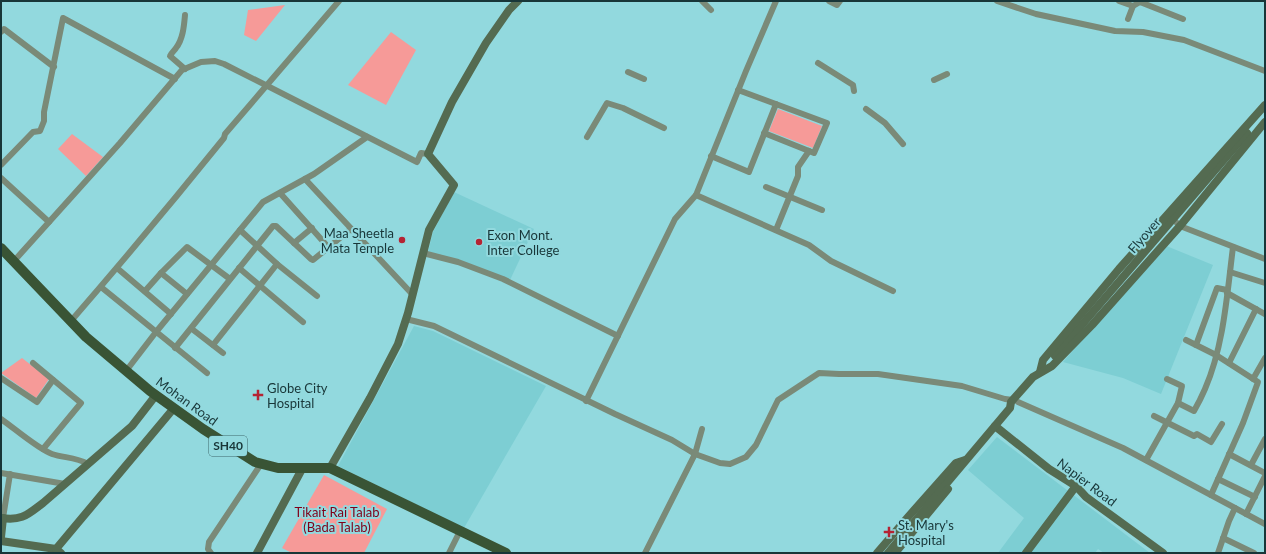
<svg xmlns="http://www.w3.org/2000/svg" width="1266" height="554" font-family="Lato,sans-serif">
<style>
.built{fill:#7dced3}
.green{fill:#f69a98}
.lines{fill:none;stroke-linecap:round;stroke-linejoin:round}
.street{stroke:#7a8a78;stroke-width:6}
.secondary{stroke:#546b51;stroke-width:8}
.primary{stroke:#395435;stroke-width:10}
.poi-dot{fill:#b52333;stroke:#92d9de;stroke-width:1.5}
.labels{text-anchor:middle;stroke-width:4;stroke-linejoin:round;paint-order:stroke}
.shield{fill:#92d9de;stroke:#3d676a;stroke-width:1}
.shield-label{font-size:12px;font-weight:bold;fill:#183638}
.poi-label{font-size:13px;fill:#183638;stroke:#92d9de;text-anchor:start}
.street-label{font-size:13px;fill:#183638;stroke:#92d9de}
.park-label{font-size:13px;fill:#7f0019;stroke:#92d9de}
</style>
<rect width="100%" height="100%" fill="#92d9de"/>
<!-- built -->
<g class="built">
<path d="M454,192L534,229L510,280L428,252L433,232Z"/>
<path d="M1164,245L1213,265L1161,394L1123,378L1063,362Z"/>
<path d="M414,326L433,331L546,386L464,528L338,466Z"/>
<path d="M997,437L1150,553H1104L1098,549L1095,553H998L1024,518L968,470Z"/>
</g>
<!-- green -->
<g class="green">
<path d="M285,5L256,41L244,35L248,10Z"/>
<path d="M391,32L416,50L386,105L348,85Z"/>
<path d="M778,109L822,126L813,148L769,131Z"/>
<path d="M72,134L103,157L86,176L58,149Z"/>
<path d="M22,358L49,379L36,398L1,373Z"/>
<path d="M324,475L387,509L364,553H292L282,548Z"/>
</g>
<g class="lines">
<!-- street -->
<g class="street">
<path d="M702,1L711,10"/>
<path d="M829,1L837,5L840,1"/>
<path d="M997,1L1036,14L1115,31L1143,32L1184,40L1265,71"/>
<path d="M1119,1L1133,6"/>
<path d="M185,15C184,26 183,39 176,48C174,51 172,52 170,56L185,69"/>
<path d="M1128,19L1133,6L1140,2L1183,19"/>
<path d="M1,32L4,29L54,67"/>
<path d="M818,63L853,85L854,91"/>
<path d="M628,72L644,79"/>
<path d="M934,80L947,74"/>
<path d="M738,90L827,123L814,153L764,133"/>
<path d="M866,109L885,123L903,144"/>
<path d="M587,137L607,103L623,108L664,128"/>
<path d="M711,156L749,172L776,104"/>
<path d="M1,165L33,132L40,131L44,121V112L63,18L175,79"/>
<path d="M1,178L49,222"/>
<path d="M305,179L413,295"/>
<path d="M766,187L822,210"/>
<path d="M280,193L329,248"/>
<path d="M696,195L809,245L831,261L893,291"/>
<path d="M1171,217L1180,226L1265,259"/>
<path d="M240,230L277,264L317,296"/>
<path d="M776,230L798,176V167L809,151"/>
<path d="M294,243L312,228"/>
<path d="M423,253L458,262L503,279L618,336"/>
<path d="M14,261L120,143L182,70L201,62L215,61L224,64L417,162L421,153L428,154"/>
<path d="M117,268L171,314"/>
<path d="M239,268L303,322"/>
<path d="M1230,272L1265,283"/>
<path d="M101,287L207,373"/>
<path d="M145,291L161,273"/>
<path d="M1227,293L1265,314"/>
<path d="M187,294L161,273L187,247L230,279"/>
<path d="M406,319L434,326L615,414L672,440L695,454L720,463L730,464L746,457L756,445L778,400L819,373L839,374H878L962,386L1005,399L1013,400"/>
<path d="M71,321C123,261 174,200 224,138L225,134L339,1"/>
<path d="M192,329L223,353"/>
<path d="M1186,340L1216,355L1258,382L1243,423L1211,495"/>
<path d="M213,345L277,264"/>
<path d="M1196,345L1217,288L1227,290"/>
<path d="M175,348L273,226H276L311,259L313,260L351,229"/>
<path d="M33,363L81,403L43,449"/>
<path d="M1229,363L1256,309"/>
<path d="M126,371L156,332L263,202L314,174L367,137"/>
<path d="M1,378L37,402L53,380"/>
<path d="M1167,379L1182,386L1178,403"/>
<path d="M1253,379L1265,358"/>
<path d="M586,401L675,219L696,195L746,71L776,1"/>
<path d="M1018,402L1123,448L1265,524"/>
<path d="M1154,416L1194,436L1197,434L1211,442L1222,424"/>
<path d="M1,419C14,428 38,449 52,454C64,458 76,457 88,464"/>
<path d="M1229,454L1265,473"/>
<path d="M1146,460L1178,403L1194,411C1198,404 1202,396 1205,389C1224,345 1227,294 1233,247"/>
<path d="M1251,465L1265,439"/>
<path d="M1,473L65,484"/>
<path d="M1218,479L1255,497"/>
<path d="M1246,514L1265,476"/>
<path d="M3,518L10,474"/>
<path d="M1223,538L1254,553"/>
<path d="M211,553L208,549L209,542L261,464"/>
<path d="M449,553L460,531"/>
<path d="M645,553L695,454L702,429"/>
<path d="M1218,553L1229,521L1235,508"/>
</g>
<!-- secondary -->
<g class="secondary">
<path d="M1055,356L1247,133"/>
<path d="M1040,372L1043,360L1119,269L1265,105"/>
<path d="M995,426L1049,469L1076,486L1086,497L1163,553"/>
<path d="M330,468L370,398L398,344L408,313L429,230L454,185L428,154L452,102L486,43L509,10L518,1"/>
<path d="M1,518C22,521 27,515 43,503L132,426L156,395"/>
<path d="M1,537L3,518"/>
<path d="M1,541L56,549L61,553"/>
<path d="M56,549L174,408"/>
<path d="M257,553L302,469"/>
<path d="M877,553L908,517L956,463L965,460"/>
<path d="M888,553L1010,408L1011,402L1033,377L1052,366L1092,325L1180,226L1265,122"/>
<path d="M895,553L948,489"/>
<path d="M1026,553L1076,486"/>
</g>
<!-- primary -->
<path class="primary" d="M1,248L86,337L150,391L203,429L255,462L278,468H330L506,553"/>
</g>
<!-- markers -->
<g class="poi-dot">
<circle cx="402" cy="240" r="4"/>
<circle cx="479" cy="242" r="4"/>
<path d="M256 389h4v4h4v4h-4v4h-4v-4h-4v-4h4z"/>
<path d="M887 526h4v4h4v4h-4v4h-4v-4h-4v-4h4z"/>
</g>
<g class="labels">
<!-- shield labels -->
<rect class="shield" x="209" y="436" width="38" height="20" rx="3"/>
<g class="shield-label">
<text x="228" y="450">SH40</text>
</g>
<!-- poi labels -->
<g class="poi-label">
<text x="394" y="238" text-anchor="end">Maa Sheetla<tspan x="394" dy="15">Mata Temple</tspan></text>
<text x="487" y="240">Exon Mont.<tspan x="487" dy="15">Inter College</tspan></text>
<text x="267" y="393">Globe City<tspan x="267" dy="15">Hospital</tspan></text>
<text x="898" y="530">St. Mary's<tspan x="898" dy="15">Hospital</tspan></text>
</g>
<!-- street labels -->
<g class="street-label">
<text transform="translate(1144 235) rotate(-49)" y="5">Flyover</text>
<text transform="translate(187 401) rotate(36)" y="5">Mohan Road</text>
<text transform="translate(1087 482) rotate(37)" y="5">Napier Road</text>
</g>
<!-- park labels -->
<g class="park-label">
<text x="337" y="517">Tikait Rai Talab<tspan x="337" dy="15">(Bada Talab)</tspan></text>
</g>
</g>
<!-- border -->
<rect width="1266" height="554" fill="none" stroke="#183638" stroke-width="4"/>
</svg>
